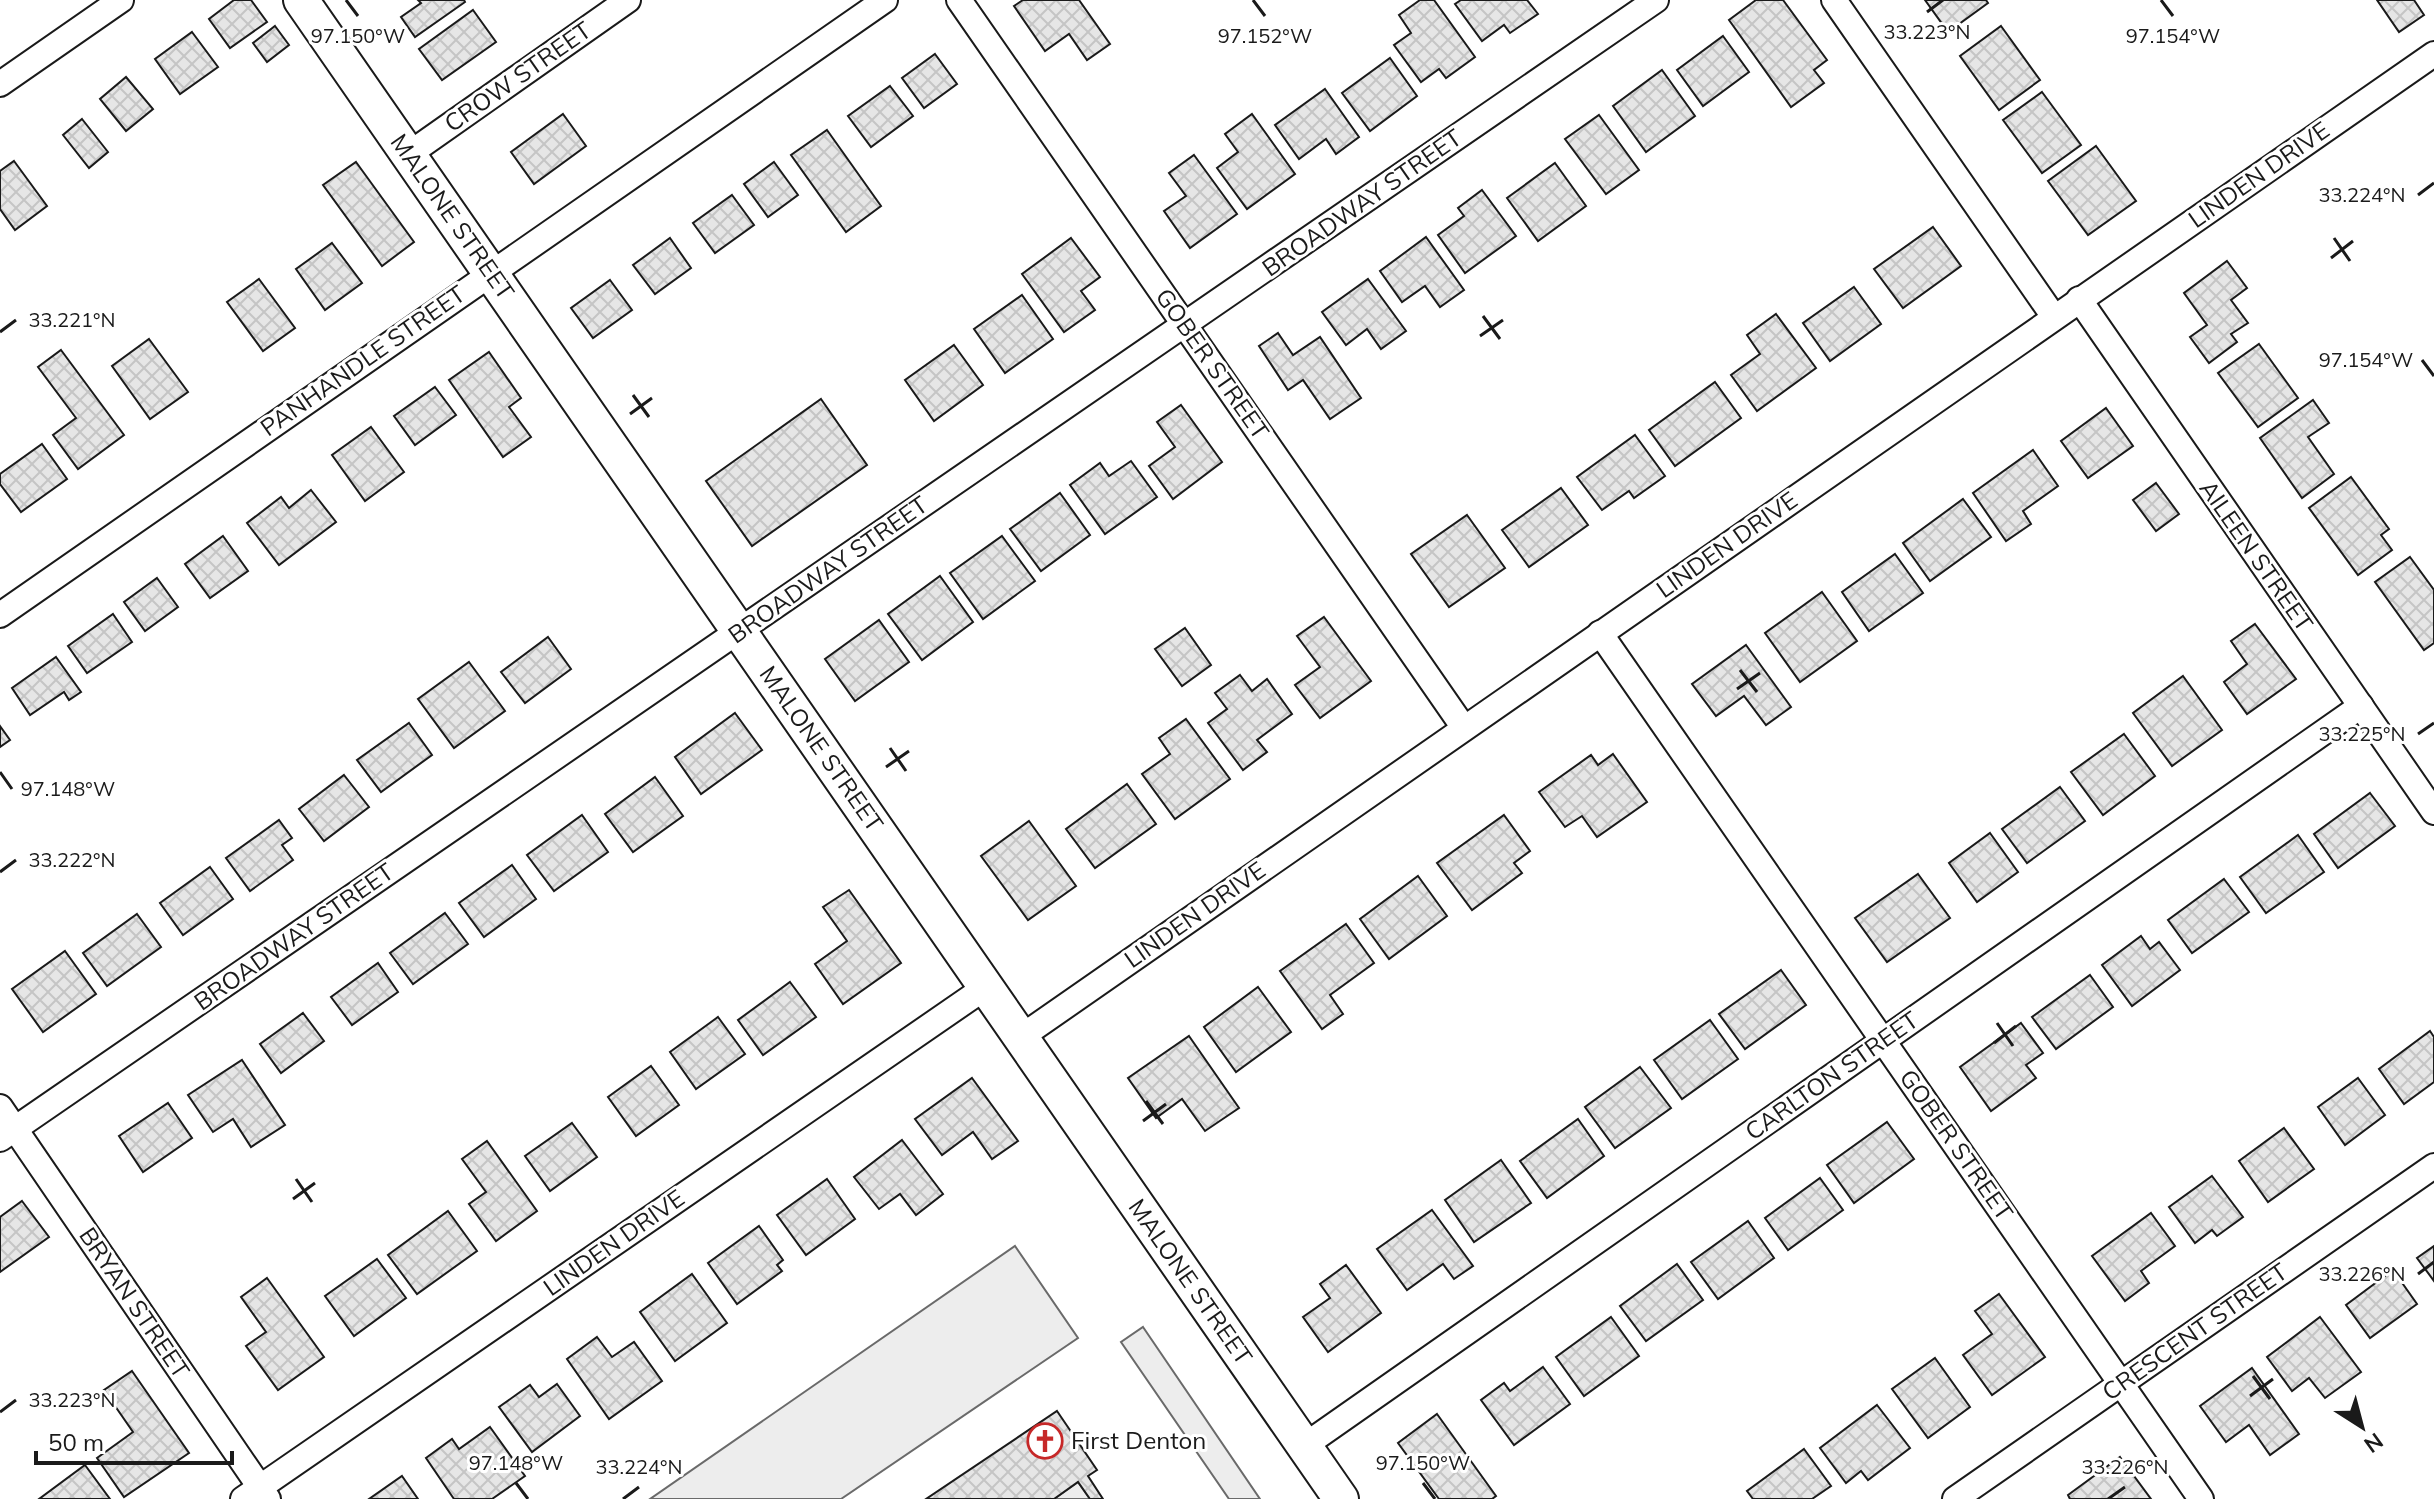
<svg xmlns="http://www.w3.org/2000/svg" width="2434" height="1499" font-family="Mulish,sans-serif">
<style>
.built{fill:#ededed;stroke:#6a6a6a;stroke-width:2}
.building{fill:url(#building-cross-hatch);stroke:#1a1a1a;stroke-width:2}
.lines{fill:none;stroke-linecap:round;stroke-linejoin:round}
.street-casing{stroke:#1a1a1a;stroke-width:28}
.secondary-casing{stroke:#1a1a1a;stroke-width:38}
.street{stroke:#fff;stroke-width:24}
.secondary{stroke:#fff;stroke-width:34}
.ticks{fill:none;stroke:#1a1a1a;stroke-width:3}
.labels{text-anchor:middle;stroke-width:6;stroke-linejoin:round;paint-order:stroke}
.street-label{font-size:24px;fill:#1a1a1a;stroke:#fff}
.poi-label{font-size:24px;fill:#1a1a1a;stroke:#fff;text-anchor:start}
.ticks-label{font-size:20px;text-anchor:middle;fill:#1a1a1a;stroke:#fff;stroke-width:6;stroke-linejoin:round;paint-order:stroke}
</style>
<defs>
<pattern id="building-cross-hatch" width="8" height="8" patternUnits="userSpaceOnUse" patternTransform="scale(2)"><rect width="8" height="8" fill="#e6e6e6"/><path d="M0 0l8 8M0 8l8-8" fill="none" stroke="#c5c5c5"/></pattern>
</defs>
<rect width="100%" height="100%" fill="#fff"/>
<!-- built -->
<g class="built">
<path d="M1015,1246L1078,1338L841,1499H650Z"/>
<path d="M1143,1327L1260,1499H1229L1121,1342Z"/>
<path d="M1078,1482L1090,1499H1054Z"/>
</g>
<!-- building -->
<g class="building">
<path d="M234,0H251L267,22L230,48L209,19Z"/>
<path d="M418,0H464L465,2L415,37L401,17L421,3Z"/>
<path d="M1023,0H1079L1110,44L1087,60L1069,34L1045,51L1014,6Z"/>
<path d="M1420,0H1434L1475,57L1446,78L1439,69L1421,82L1394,45L1411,33L1399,15Z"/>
<path d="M1461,0H1527L1538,14L1510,33L1504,25L1482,41L1455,4Z"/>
<path d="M1756,0H1783L1827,60L1814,70L1824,83L1791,107L1729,20Z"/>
<path d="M1925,0H1986L1988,3L1948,32Z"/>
<path d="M2377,0H2414L2424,15L2399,32Z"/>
<path d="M473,10L496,42L442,80L419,49Z"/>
<path d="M275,26L289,45L267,62L253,43Z"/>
<path d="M2001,26L2040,80L1999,110L1960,56Z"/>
<path d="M192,32L218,67L180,94L155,59Z"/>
<path d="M1723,36L1749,72L1703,106L1677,70Z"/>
<path d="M935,54L957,84L924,108L902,78Z"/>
<path d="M1390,58L1417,96L1370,131L1342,93Z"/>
<path d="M1662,70L1695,116L1646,152L1613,106Z"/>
<path d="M126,77L153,109L126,131L100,99Z"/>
<path d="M890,86L913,116L871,147L848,116Z"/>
<path d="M1325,89L1359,137L1336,154L1326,139L1299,159L1275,125Z"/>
<path d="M2042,92L2081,145L2042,173L2003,120Z"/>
<path d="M563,114L586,146L534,184L511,152Z"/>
<path d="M1252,114L1295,174L1247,209L1217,168L1238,152L1225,134Z"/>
<path d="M1599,115L1639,170L1606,194L1565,139Z"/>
<path d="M82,119L108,152L89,168L63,135Z"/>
<path d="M827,130L881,206L846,232L791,155Z"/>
<path d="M2096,146L2136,201L2088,235L2048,181Z"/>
<path d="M1194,155L1237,214L1190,248L1164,211L1186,196L1169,173Z"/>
<path d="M14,161L47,206L15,230L0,209V171Z"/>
<path d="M356,162L414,242L382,266L323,185Z"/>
<path d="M774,162L798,195L768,217L744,184Z"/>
<path d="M1555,163L1586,206L1538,241L1507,198Z"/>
<path d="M1482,190L1516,236L1465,273L1438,235L1464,216L1458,208Z"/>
<path d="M732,195L754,225L715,253L693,223Z"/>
<path d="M1933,227L1961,266L1903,308L1874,269Z"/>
<path d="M1426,237L1464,290L1440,307L1425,286L1402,302L1380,271Z"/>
<path d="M670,238L691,268L655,294L633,265Z"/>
<path d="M1071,238L1100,277L1081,291L1095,310L1064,332L1022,274Z"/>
<path d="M332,243L362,283L325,310L296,269Z"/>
<path d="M2227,261L2247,288L2231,300L2248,323L2231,334L2237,342L2209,363L2190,337L2207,325L2184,293Z"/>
<path d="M259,279L295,328L263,351L227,302Z"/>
<path d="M1368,279L1406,331L1381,349L1367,329L1346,345L1322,312Z"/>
<path d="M610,280L632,310L593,338L571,308Z"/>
<path d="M1854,287L1881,324L1830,361L1803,323Z"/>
<path d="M1022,295L1053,339L1005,373L974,329Z"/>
<path d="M1776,314L1816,368L1757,411L1731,375L1760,354L1747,335Z"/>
<path d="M1278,333L1293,355L1320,337L1361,398L1330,419L1303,380L1288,390L1259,346Z"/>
<path d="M149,339L188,392L150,419L112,366Z"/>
<path d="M2259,344L2298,398L2258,427L2218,373Z"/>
<path d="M954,345L983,385L934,421L905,380Z"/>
<path d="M61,350L124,435L78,469L53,435L76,418L38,367Z"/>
<path d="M489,352L521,398L509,407L531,437L503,457L449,380Z"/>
<path d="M1715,382L1741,418L1675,466L1649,430Z"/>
<path d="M435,387L456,415L415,445L394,416Z"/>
<path d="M821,399L867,465L752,546L706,481Z"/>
<path d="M2313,400L2329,423L2308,437L2334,474L2302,498L2260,438Z"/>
<path d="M1181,405L1222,462L1173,499L1149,466L1175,447L1157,422Z"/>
<path d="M2106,408L2133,446L2088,478L2061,441Z"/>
<path d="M371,427L404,472L365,501L332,455Z"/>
<path d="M1635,435L1665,476L1634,498L1629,491L1602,510L1577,477Z"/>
<path d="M42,444L67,479L21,512L0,484V474Z"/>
<path d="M2033,450L2058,486L2023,511L2031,524L2006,541L1973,493Z"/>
<path d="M1131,461L1157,497L1105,534L1070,485L1100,463L1109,476Z"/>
<path d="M2351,477L2389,529L2381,535L2392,550L2358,575L2309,508Z"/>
<path d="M2156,483L2179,514L2156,531L2133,500Z"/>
<path d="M1561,488L1588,525L1529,567L1502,530Z"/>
<path d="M311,490L336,522L279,565L247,523L281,497L289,508Z"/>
<path d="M1060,493L1090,535L1041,571L1010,529Z"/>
<path d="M1963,499L1991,537L1930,581L1903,543Z"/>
<path d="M1467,515L1505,568L1449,607L1411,554Z"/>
<path d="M223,536L248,571L210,598L185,564Z"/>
<path d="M1002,536L1035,581L983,619L950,573Z"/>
<path d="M1895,554L1923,593L1869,631L1842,592Z"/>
<path d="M2410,557L2434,590V643L2424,650L2375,582Z"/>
<path d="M940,576L973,622L922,660L888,614Z"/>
<path d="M157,578L178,607L145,631L124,602Z"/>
<path d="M1822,592L1857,641L1800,682L1765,633Z"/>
<path d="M113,614L132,642L87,673L68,646Z"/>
<path d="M1324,617L1371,681L1320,718L1295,685L1320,667L1297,636Z"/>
<path d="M879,620L909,662L855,701L825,659Z"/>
<path d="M2255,624L2296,679L2247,714L2224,682L2247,664L2231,641Z"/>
<path d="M1185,628L1211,665L1182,686L1155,649Z"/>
<path d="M548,637L571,669L525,703L501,672Z"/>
<path d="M1746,645L1791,707L1766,725L1744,696L1716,716L1692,684Z"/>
<path d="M56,657L81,692L69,700L64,692L30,715L12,688Z"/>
<path d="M469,662L505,711L454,748L418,699Z"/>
<path d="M1240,675L1252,691L1267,679L1292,714L1257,740L1267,752L1243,770L1208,723L1227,709L1215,693Z"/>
<path d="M2183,676L2222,730L2172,766L2133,713Z"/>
<path d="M735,713L762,750L701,794L675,757Z"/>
<path d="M1186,719L1230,779L1175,819L1142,774L1170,754L1159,738Z"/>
<path d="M409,723L432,755L381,792L357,760Z"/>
<path d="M0,726L10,740L0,747Z"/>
<path d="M2124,734L2155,776L2103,815L2071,772Z"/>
<path d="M1613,754L1647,802L1597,837L1582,816L1565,827L1539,792L1591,755L1598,765Z"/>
<path d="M344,775L369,807L324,841L299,809Z"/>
<path d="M655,777L683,816L633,852L605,814Z"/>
<path d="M1127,784L1156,824L1095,868L1066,829Z"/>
<path d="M2060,787L2085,821L2027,863L2002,829Z"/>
<path d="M2370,793L2395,826L2338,868L2314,834Z"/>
<path d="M582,815L608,852L554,891L527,855Z"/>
<path d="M1504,815L1530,851L1514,863L1522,873L1472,910L1437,863Z"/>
<path d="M279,820L292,838L282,845L293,860L250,891L226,858Z"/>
<path d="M1029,821L1076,886L1028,920L981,856Z"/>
<path d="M1990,833L2018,872L1977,902L1949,863Z"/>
<path d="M2298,835L2324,872L2266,913L2240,877Z"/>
<path d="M512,865L536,899L484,937L459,903Z"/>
<path d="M210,867L233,899L183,935L160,903Z"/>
<path d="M1918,874L1950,918L1887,962L1855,918Z"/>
<path d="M1418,876L1447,916L1389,959L1360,919Z"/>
<path d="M2224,879L2249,912L2192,953L2168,920Z"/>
<path d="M849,890L901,963L843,1004L815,964L847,941L823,907Z"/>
<path d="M445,913L468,944L413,984L390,953Z"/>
<path d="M137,914L161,947L107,986L83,953Z"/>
<path d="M1346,924L1374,963L1330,995L1343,1014L1322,1029L1280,971Z"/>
<path d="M2141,936L2150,949L2159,942L2180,970L2132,1006L2102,965Z"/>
<path d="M65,951L96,994L43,1032L12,989Z"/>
<path d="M378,963L398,992L352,1025L331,997Z"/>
<path d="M1781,970L1806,1005L1745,1049L1719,1014Z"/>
<path d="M2090,975L2113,1007L2056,1049L2032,1017Z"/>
<path d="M790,982L816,1017L763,1055L738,1020Z"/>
<path d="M1258,987L1291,1032L1236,1072L1204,1027Z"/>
<path d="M303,1013L324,1041L281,1073L260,1044Z"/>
<path d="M718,1017L745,1054L696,1089L670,1052Z"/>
<path d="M1710,1020L1738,1059L1682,1099L1654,1060Z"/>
<path d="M2021,1023L2043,1053L2026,1065L2036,1078L1991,1111L1960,1067Z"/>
<path d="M2430,1031L2434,1037V1082L2404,1104L2379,1069Z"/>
<path d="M1189,1036L1239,1108L1205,1131L1182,1099L1156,1118L1128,1078Z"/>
<path d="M242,1060L285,1125L251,1147L233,1119L213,1132L188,1095Z"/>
<path d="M651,1066L679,1105L636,1136L608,1097Z"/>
<path d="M1640,1067L1671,1108L1615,1148L1585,1107Z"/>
<path d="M972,1078L1018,1141L992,1159L973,1132L942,1155L915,1119Z"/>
<path d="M2358,1078L2385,1115L2345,1145L2318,1107Z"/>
<path d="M168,1103L192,1138L143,1172L119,1136Z"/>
<path d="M1578,1119L1604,1156L1547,1198L1520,1161Z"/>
<path d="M1887,1122L1914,1159L1854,1203L1827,1165Z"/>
<path d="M572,1123L597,1157L550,1191L525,1156Z"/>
<path d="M2284,1128L2314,1169L2268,1202L2239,1161Z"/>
<path d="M902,1140L943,1194L916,1215L900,1194L879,1209L854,1177Z"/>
<path d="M487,1141L537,1211L496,1241L469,1204L486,1192L462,1159Z"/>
<path d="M1501,1160L1531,1203L1474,1242L1445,1200Z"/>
<path d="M2212,1176L2243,1217L2217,1236L2212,1230L2195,1243L2169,1207Z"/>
<path d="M1820,1178L1843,1210L1788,1250L1765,1218Z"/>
<path d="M827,1179L855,1219L806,1255L777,1215Z"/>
<path d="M22,1201L49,1237L0,1272V1217Z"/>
<path d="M1432,1210L1473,1266L1454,1279L1443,1264L1407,1290L1377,1249Z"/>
<path d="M448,1211L477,1251L417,1294L388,1255Z"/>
<path d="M2151,1213L2175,1246L2141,1271L2149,1283L2125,1301L2092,1256Z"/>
<path d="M1748,1221L1774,1258L1718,1299L1691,1262Z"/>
<path d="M759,1226L783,1260L777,1265L782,1271L737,1304L708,1263Z"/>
<path d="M2434,1246V1281L2417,1258Z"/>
<path d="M377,1259L406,1298L354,1336L325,1296Z"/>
<path d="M1677,1264L1703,1300L1646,1341L1620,1306Z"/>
<path d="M1346,1265L1381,1313L1328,1352L1303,1317L1330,1298L1320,1284Z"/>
<path d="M2393,1270L2417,1304L2370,1338L2346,1305Z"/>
<path d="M692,1274L727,1323L675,1361L640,1312Z"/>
<path d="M267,1278L324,1357L278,1390L246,1346L266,1332L241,1297Z"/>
<path d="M1999,1294L2045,1357L1992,1395L1963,1355L1992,1334L1975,1311Z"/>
<path d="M1611,1317L1639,1356L1584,1396L1556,1357Z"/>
<path d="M2320,1317L2361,1372L2325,1398L2309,1378L2292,1391L2267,1357Z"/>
<path d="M597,1337L612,1357L634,1342L662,1381L609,1419L567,1359Z"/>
<path d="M1935,1358L1970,1407L1928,1438L1892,1389Z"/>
<path d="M1543,1367L1570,1404L1514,1445L1481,1400L1504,1383L1510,1391Z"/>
<path d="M2252,1368L2299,1434L2270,1455L2249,1425L2226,1442L2200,1406Z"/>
<path d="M132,1371L189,1453L124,1497L97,1458L133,1432L104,1390Z"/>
<path d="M557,1384L580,1416L532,1452L499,1407L530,1385L539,1397Z"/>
<path d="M1877,1405L1910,1448L1868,1480L1861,1471L1846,1483L1820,1448Z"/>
<path d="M1057,1411L1097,1470L1088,1476L1103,1499H1090L1078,1482L1054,1499H926Z"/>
<path d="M1437,1414L1496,1496L1492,1499H1439L1398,1443Z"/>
<path d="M490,1427L525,1476L492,1499H454L426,1458L452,1439L459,1449Z"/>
<path d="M1804,1449L1831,1486L1812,1499H1753L1747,1491Z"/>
<path d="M2120,1457L2151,1499H2070L2068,1495Z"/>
<path d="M85,1465L110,1499H39Z"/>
<path d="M402,1476L418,1499H369Z"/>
</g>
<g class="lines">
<defs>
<g id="street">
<path d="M959,0L1464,728"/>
<path d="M1834,0L2054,317"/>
<path d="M0,84L121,0"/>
<path d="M409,154L628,0"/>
<path d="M2079,299L2434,812"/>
<path d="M0,615L885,0"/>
<path d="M1600,633L2201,1499"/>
<path d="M1021,1037L2434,54"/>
<path d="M0,1107L268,1499"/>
<path d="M0,1139L1656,0"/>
<path d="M1304,1446L2361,706"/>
<path d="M243,1499L986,987"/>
<path d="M1955,1499L2434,1166"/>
</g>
<path id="secondary" d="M301,0L1341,1499"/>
</defs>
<!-- street casing -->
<use href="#street" class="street-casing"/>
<!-- secondary casing -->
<use href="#secondary" class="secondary-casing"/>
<!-- street -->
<use href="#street" class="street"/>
<!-- secondary -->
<use href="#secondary" class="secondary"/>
</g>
<!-- ticks -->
<path class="ticks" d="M346,0L358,16M1253,0L1265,16M2161,0L2173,16M1927,12L1943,0M2418,195L2434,183M2334,238L2350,261M2331,258L2353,241M1483,316L1500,339M0,332L16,320M1480,336L1503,320M2422,360L2434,376M633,395L649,417M630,414L652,398M1740,670L1757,692M1737,689L1760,673M2418,734L2434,723M890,748L906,771M886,767L909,751M0,772L12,789M0,872L16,860M1997,1023L2013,1046M1994,1043L2016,1026M1146,1101L1163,1124M1143,1121L1166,1104M296,1179L312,1202M293,1199L315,1183M2418,1274L2434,1262M2253,1376L2270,1399M2250,1396L2273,1379M0,1412L16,1400M516,1483L528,1499M1423,1483L1435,1499M623,1499L639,1487M2108,1499L2125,1487"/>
<!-- icons -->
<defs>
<symbol id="church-ring" viewBox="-11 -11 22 22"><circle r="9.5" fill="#fff" stroke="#c62828" stroke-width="1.5"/><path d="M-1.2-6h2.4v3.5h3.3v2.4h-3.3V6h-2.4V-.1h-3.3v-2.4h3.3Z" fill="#c62828"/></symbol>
</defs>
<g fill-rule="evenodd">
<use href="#church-ring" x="1025" y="1421" width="40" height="40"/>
</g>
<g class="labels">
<!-- street labels -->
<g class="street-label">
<text transform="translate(518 77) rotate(-35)" y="8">CROW STREET</text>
<text transform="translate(2259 175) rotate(-35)" y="8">LINDEN DRIVE</text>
<text transform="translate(1362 203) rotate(-35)" y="8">BROADWAY STREET</text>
<text transform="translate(452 217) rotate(55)" y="8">MALONE STREET</text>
<text transform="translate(363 361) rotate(-35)" y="8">PANHANDLE STREET</text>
<text transform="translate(1212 364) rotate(55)" y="8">GOBER STREET</text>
<text transform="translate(1727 545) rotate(-35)" y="8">LINDEN DRIVE</text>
<text transform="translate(2256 556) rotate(55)" y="8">AILEEN STREET</text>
<text transform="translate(828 570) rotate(-35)" y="8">BROADWAY STREET</text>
<text transform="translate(821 749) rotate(55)" y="8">MALONE STREET</text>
<text transform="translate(1195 915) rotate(-35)" y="8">LINDEN DRIVE</text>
<text transform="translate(294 937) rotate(-35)" y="8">BROADWAY STREET</text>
<text transform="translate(1832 1076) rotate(-35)" y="8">CARLTON STREET</text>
<text transform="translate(1956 1145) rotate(55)" y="8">GOBER STREET</text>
<text transform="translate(614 1243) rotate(-35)" y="8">LINDEN DRIVE</text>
<text transform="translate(1190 1282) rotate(55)" y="8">MALONE STREET</text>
<text transform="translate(134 1303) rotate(56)" y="8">BRYAN STREET</text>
<text transform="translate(2195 1332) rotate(-35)" y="8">CRESCENT STREET</text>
</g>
<!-- poi labels -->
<g class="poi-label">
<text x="1071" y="1449">First Denton</text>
</g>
</g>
<g class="ticks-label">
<text x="1927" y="39">33.223°N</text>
<text x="358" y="43">97.150°W</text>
<text x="1265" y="43">97.152°W</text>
<text x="2173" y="43">97.154°W</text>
<text x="2362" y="202">33.224°N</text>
<text x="72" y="327">33.221°N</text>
<text x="2366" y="367">97.154°W</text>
<text x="2362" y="741">33.225°N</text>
<text x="68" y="796">97.148°W</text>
<text x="72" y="867">33.222°N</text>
<text x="2362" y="1281">33.226°N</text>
<text x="72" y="1407">33.223°N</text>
<text x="516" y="1470">97.148°W</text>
<text x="1423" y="1470">97.150°W</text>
<text x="639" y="1474">33.224°N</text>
<text x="2125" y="1474">33.226°N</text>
</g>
<!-- north arrow -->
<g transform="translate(2362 1427) rotate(144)" stroke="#ffffff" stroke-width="6" paint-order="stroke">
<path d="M0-6L14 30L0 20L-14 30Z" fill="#1a1a1a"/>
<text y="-12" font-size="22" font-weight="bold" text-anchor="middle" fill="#1a1a1a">N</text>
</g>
<!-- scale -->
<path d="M36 1451v12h196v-12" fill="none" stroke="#1a1a1a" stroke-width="4"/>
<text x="48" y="1451" font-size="24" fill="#1a1a1a" stroke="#ffffff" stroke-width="6" paint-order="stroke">50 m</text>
</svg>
